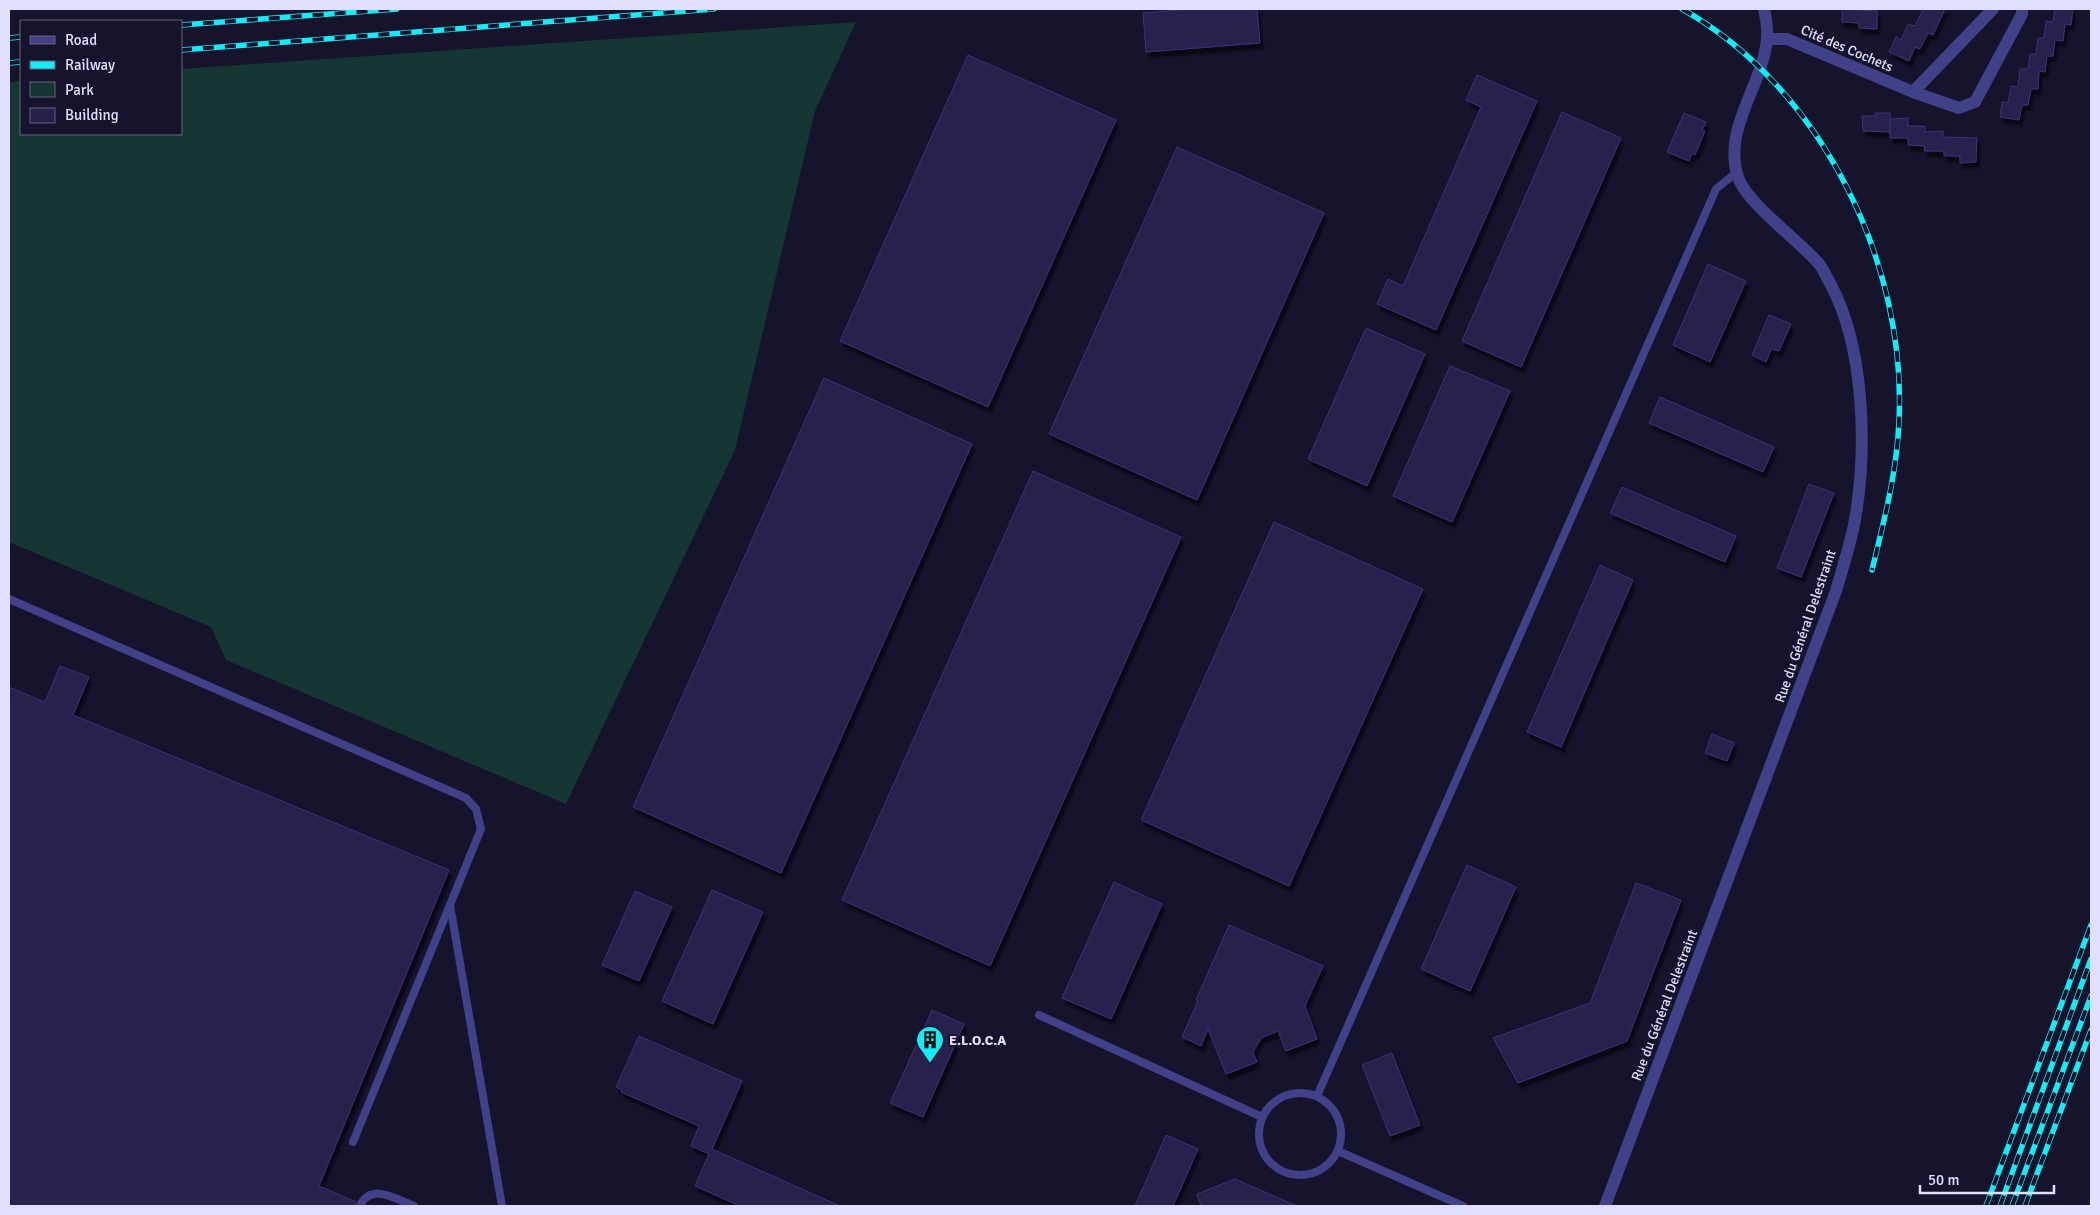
<svg xmlns="http://www.w3.org/2000/svg" width="2100" height="1215" font-family="Signika,sans-serif">
<style>
.green{fill:#163633}
.building{fill:#26204d;stroke:#3c3378;filter:url(#shadow)}
.lines{fill:none;stroke-linecap:round;stroke-linejoin:round}
.lane{stroke:#404189;stroke-width:8}
.street{stroke:#404189;stroke-width:12}
.rail-casing{stroke:#13ecf6;stroke-width:5.5}
.rail{stroke:#16132c;stroke-width:4;stroke-dasharray:11;stroke-linecap:butt}
.labels{text-anchor:middle;stroke-width:4;stroke-linejoin:round;paint-order:stroke}
.street-label{font-size:14px;fill:#e1dffe;stroke:#16132c}
.poi-label{font-size:14px;font-weight:bold;fill:#e1dffe;stroke:#16132c;text-anchor:start}
</style>
<defs>
<filter id="shadow"><feDropShadow dx="3" dy="5.5" stdDeviation="1" flood-color="#0009"/></filter>
</defs>
<rect width="100%" height="100%" fill="#16132c"/>
<!-- green -->
<path class="green" d="M856,22L815,111L735,450L566,804L226,660L211,627L9,542V82L21,81V134H181V69Z"/>
<!-- building -->
<g class="building">
<path d="M1192,9H1257L1260,43L1146,52L1143,13Z"/>
<path d="M1842,9L1877,11V29L1859,28V23L1842,22Z"/>
<path d="M1923,9H1945L1933,35L1928,33L1920,49L1915,47L1909,61L1889,52L1896,37L1901,40L1908,24L1915,26Z"/>
<path d="M2055,9H2073L2071,25L2065,24L2063,41L2055,40L2053,56H2047L2045,72L2039,71L2038,89H2031L2028,105H2022L2019,120L2000,117L2002,102L2008,103L2011,86L2018,87L2020,69H2028L2030,54H2036L2038,38H2044L2046,21L2053,22Z"/>
<path d="M968,55L1116,120L988,407L840,341Z"/>
<path d="M1477,75L1537,101L1436,330L1377,304L1388,279L1403,286L1481,107L1466,100Z"/>
<path d="M1562,112L1621,138L1521,367L1462,341Z"/>
<path d="M1684,113L1706,122L1702,130L1705,131L1695,155L1692,153L1689,161L1667,152Z"/>
<path d="M1875,113H1890V132L1863,131L1862,116H1876Z"/>
<path d="M1908,118V126H1925V132L1943,131V137L1977,138L1976,162L1960,163V156H1944V151H1924L1925,146L1908,145V138H1890V119Z"/>
<path d="M1177,147L1324,213L1197,500L1049,434Z"/>
<path d="M1708,264L1746,281L1710,362L1673,345Z"/>
<path d="M1769,315L1791,324L1779,351L1771,349L1766,362L1752,355Z"/>
<path d="M1366,328L1425,354L1367,486L1308,459Z"/>
<path d="M1450,366L1510,391L1452,522L1393,496Z"/>
<path d="M824,378L972,444L781,873L633,807Z"/>
<path d="M1660,397L1774,447L1763,472L1649,423Z"/>
<path d="M1033,471L1181,537L990,966L842,900Z"/>
<path d="M1809,484L1834,493L1801,577L1777,568Z"/>
<path d="M1622,487L1736,536L1725,562L1610,513Z"/>
<path d="M1274,522L1423,589L1289,886L1141,820Z"/>
<path d="M1600,565L1633,580L1561,747L1527,732Z"/>
<path d="M60,666L89,677L73,715L449,870L319,1186L356,1202L354,1206H9V687L45,702Z"/>
<path d="M1712,734L1734,743L1727,761L1705,753Z"/>
<path d="M1467,865L1516,887L1470,991L1421,969Z"/>
<path d="M1114,882L1162,904L1111,1019L1062,998Z"/>
<path d="M1636,883L1681,900L1627,1041L1518,1083L1493,1038L1590,1003Z"/>
<path d="M712,890L763,912L713,1024L662,1001Z"/>
<path d="M635,891L672,907L639,981L602,965Z"/>
<path d="M1229,925L1323,966L1305,1006L1317,1039L1286,1051L1278,1031L1261,1038L1253,1052L1257,1062L1226,1074L1208,1029L1201,1046L1182,1037L1198,1001L1196,1000Z"/>
<path d="M932,1010L964,1024L923,1117L890,1103Z"/>
<path d="M639,1036L742,1081L712,1149L840,1206H740L695,1186L709,1154L691,1146L699,1126L621,1092L622,1090L616,1087Z"/>
<path d="M1392,1053L1420,1125L1390,1136L1362,1065Z"/>
<path d="M1166,1135L1198,1149L1173,1206H1135Z"/>
<path d="M1235,1179L1267,1193L1297,1206H1201L1197,1194Z"/>
</g>
<g class="lines">
<!-- lane -->
<g class="lane">
<path d="M9,599L466,798L476,809L481,829L353,1142"/>
<path d="M450,905L502,1206"/>
<path d="M1039,1015L1262,1117"/>
<circle cx="1300" cy="1134" r="41"/>
<path d="M1317,1096L1702,221L1716,189L1737,172"/>
<path d="M1338,1151L1463,1206"/>
<path d="M360,1206C371,1182 396,1199 414,1206"/>
</g>
<!-- street -->
<g class="street">
<path d="M1767,39H1787L1913,92L1959,108L1975,102L2022,14V9"/>
<path d="M1913,92L1993,9"/>
<path d="M1605,1206L1836,591C1843,566 1852,540 1856,514C1867,445 1864,347 1831,285C1827,278 1824,271 1820,265C1800,241 1746,203 1738,177C1722,129 1763,85 1767,39C1768,29 1766,18 1764,9"/>
</g>
<defs>
<g id="rail">
<path d="M1682,9C1821,87 1907,263 1899,421C1897,472 1884,521 1872,570"/>
<path d="M181,25L397,9"/>
<path d="M9,38L21,37"/>
<path d="M181,50L714,9"/>
<path d="M9,63L21,62"/>
<path d="M1986,1206L2091,925"/>
<path d="M2000,1206L2091,959"/>
<path d="M2012,1206L2091,996"/>
<path d="M2025,1206L2091,1030"/>
</g>
</defs>
<!-- rail casing -->
<use href="#rail" class="rail-casing"/>
<!-- rail -->
<use href="#rail" class="rail"/>
</g>
<!-- icons -->
<defs>
<symbol id="building-pin" viewBox="-11 -11 22 30"><path d="M0 17L-7.5 6A9.5 9.5 0 1 1 7.5 6Z" fill="#13ecf6" stroke="#16132c"/><path d="M-4-6H4V6H1V3H-1V6H-4ZM-2.5-4.3h1.7v1.8h-1.7ZM.8-4.3h1.7v1.8H.8ZM-2.5-1h1.7V.8h-1.7ZM.8-1h1.7V.8H.8Z" fill="#111"/></symbol>
</defs>
<g fill-rule="evenodd">
<use href="#building-pin" x="914" y="1024" width="32" height="43"/>
</g>
<g class="labels">
<!-- street labels -->
<g class="street-label">
<text transform="translate(1847 48) rotate(23)" y="5">Cité des Cochets</text>
<text transform="translate(1805 626) rotate(-71)" y="5">Rue du Général Delestraint</text>
<text transform="translate(1664 1005) rotate(-69)" y="5">Rue du Général Delestraint</text>
</g>
<!-- poi labels -->
<g class="poi-label">
<text x="949" y="1045">E.L.O.C.A</text>
</g>
</g>
<!-- border -->
<rect width="2100" height="1215" fill="none" stroke="#e1dffe" stroke-width="20"/>
<!-- legend -->
<rect x="20" y="20" width="162" height="115" fill="#16132c" stroke="#676580"/>
<rect x="30" y="36" width="25" height="8" fill="#404189" stroke="#676580"/>
<text x="65" y="45" font-size="15" fill="#e1dffe">Road</text>
<rect x="30" y="61" width="25" height="8" fill="#13ecf6" stroke="#676580"/>
<text x="65" y="70" font-size="15" fill="#e1dffe">Railway</text>
<rect x="30" y="82" width="25" height="15" fill="#163633" stroke="#676580"/>
<text x="65" y="95" font-size="15" fill="#e1dffe">Park</text>
<rect x="30" y="108" width="25" height="15" fill="#26204d" stroke="#676580"/>
<text x="65" y="120" font-size="15" fill="#e1dffe">Building</text>
<!-- scale -->
<path d="M1920 1185v8h134v-8" fill="none" stroke="#e1dffe" stroke-width="2.5"/>
<text x="1928" y="1185" font-size="15" fill="#e1dffe" stroke="#16132c" stroke-width="4" paint-order="stroke">50 m</text>
</svg>
